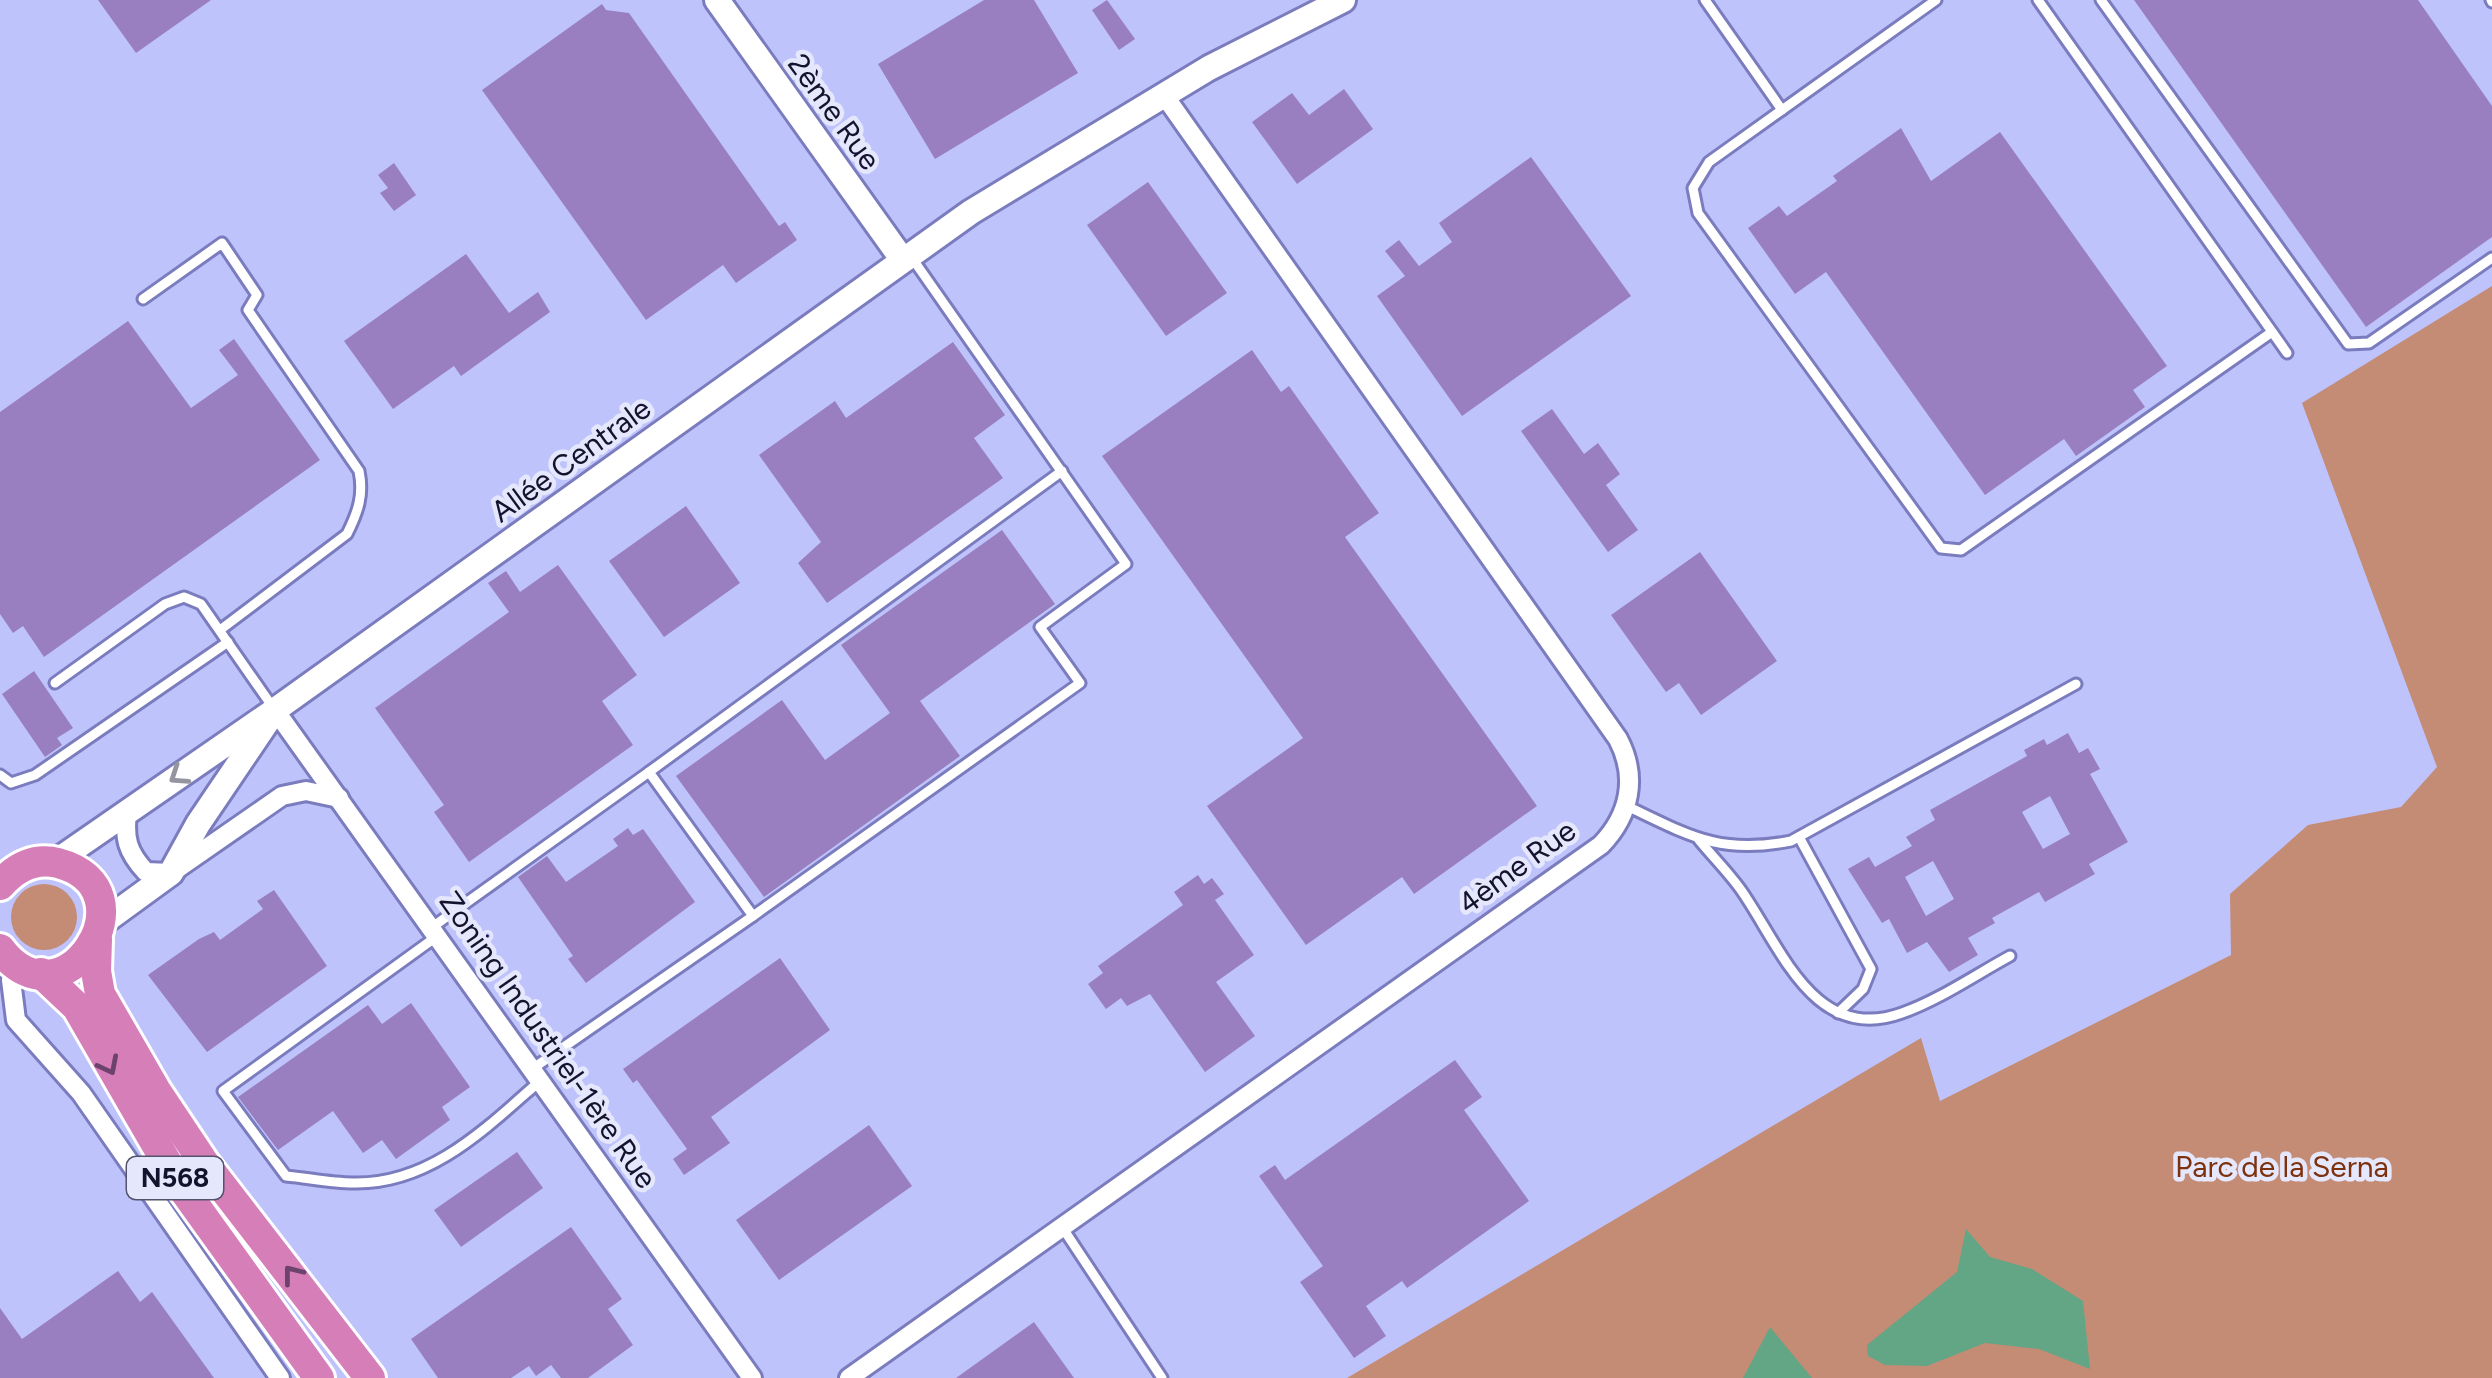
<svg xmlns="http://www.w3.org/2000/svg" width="2492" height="1378" font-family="Figtree,sans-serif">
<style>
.green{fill:#c48b75}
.water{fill:#62a685}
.building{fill:#997fc0;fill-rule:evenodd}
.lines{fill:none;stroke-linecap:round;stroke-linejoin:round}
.service-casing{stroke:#7a7cbe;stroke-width:15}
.minor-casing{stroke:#7a7cbe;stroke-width:24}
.tertiary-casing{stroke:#7a7cbe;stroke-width:30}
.trunk-casing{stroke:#fff;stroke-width:36}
.service{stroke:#fff;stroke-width:9}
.minor{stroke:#fff;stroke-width:18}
.tertiary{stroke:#fff;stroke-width:24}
.trunk{stroke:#d67eb8;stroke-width:30}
.oneway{stroke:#9595a0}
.oneway2{stroke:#6b436c}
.labels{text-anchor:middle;stroke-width:9;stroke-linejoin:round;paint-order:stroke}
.shield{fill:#e5e7fd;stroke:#53536b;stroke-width:3}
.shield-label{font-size:27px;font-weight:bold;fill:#14132d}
.street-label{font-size:30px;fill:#14132d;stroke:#e5e7fd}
.park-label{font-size:30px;fill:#7d310d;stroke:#e5e7fd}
</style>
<rect width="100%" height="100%" fill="#bfc3fc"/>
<!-- green -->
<g class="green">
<path d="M2492,286V1378H1347L1921,1038L1940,1101L2231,955L2230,894L2308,825L2401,807L2437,767L2302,403Z"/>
<circle cx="44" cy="917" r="33"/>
</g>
<!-- water -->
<g class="water">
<path d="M1966,1229L1990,1257L2032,1269L2083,1301L2090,1369L2039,1349L1985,1343L1927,1366L1885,1365L1868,1356L1867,1345L1957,1272Z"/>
<path d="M1770,1327L1812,1378H1743Z"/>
</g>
<!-- building -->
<g class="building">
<path d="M98,0H211L136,53Z"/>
<path d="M984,0H1034L1078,73L935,159L878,64Z"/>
<path d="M1107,0L1135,39L1119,50L1092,10Z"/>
<path d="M2134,0H2418L2492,106V237L2366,327Z"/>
<path d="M602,4L606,10L629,13L779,226L785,222L797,240L736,283L723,265L646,320L482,90Z"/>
<path d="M1344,89L1373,129L1297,184L1252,122L1292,93L1309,115Z"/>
<path d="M1901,128L1931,181L2000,132L2167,366L2133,390L2145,407L2076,456L2064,439L1985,495L1826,272L1795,294L1748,228L1779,206L1787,216L1837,181L1833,176Z"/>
<path d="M1531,157L1631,296L1462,416L1377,296L1405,276L1385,251L1399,240L1419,266L1452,242L1439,223Z"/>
<path d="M394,163L416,195L394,211L380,193L388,188L378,175Z"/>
<path d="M1148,182L1227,293L1166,336L1087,225Z"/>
<path d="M466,254L509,313L538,292L550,312L461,376L454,366L393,409L344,341Z"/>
<path d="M128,321L191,408L238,375L219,350L234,339L320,460L44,657L23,626L13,633L0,614V412Z"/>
<path d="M953,342L1005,415L974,438L1003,478L827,603L798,563L821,542L759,455L835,401L846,418Z"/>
<path d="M1252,350L1281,392L1289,386L1379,513L1345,537L1537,806L1414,894L1402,877L1306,945L1207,806L1303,738L1102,456Z"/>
<path d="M1552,409L1584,454L1598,443L1620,474L1606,485L1638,530L1608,552L1521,431Z"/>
<path d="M686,506L740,583L664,637L609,561Z"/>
<path d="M1002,530L1055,604L920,701L960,756L764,897L676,776L782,700L825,760L890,713L841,645Z"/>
<path d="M1700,552L1777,661L1701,715L1679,683L1666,692L1611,615Z"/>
<path d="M558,565L637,675L602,701L633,745L469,862L434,812L444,805L375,708L509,612L488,583L506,571L520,592Z"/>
<path d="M34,671L73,728L57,738L62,745L45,757L2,694Z"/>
<path d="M2068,733L2079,753L2088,748L2100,769L2090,774L2128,842L2089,864L2095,874L2045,902L2039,892L1992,918L1995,923L1968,938L1978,955L1949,972L1927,942L1907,953L1889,919L1882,923L1848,869L1869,857L1875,867L1912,846L1906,837L1935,820L1930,810L2027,756L2024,750L2044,739L2047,745ZM2050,796L2070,834L2043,849L2022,812ZM1933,861L1954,899L1926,916L1905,877Z"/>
<path d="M628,828L633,835L643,829L695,902L586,983L568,959L573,956L518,877L547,856L566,882L618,846L613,839Z"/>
<path d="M1198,875L1204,884L1212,878L1224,894L1215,900L1254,955L1216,982L1255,1036L1205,1072L1150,994L1127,1006L1121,998L1106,1009L1088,984L1103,973L1098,966L1183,905L1174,892Z"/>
<path d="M274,890L327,966L207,1052L148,975L199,939L214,932L220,940L263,909L257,901Z"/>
<path d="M780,958L830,1030L711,1117L730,1143L684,1175L673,1159L687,1149L637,1080L633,1083L623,1069Z"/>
<path d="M411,1003L470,1087L442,1107L450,1120L396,1159L382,1140L363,1153L333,1111L278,1150L238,1097L368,1005L382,1024Z"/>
<path d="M1455,1060L1482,1097L1464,1110L1529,1201L1407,1288L1402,1281L1366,1306L1386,1336L1354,1358L1300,1282L1323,1266L1259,1176L1275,1165L1285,1180Z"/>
<path d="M869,1125L912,1186L779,1280L736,1220Z"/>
<path d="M517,1152L543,1188L461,1247L434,1210Z"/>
<path d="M571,1227L622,1299L608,1309L633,1345L588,1378H561L551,1365L536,1376L529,1366L511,1378H438L411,1339Z"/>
<path d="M118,1271L140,1302L152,1292L214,1378H0V1308L22,1339Z"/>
<path d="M1034,1322L1074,1378H956Z"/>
</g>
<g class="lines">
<defs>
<g id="service">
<path d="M1705,0L1782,110"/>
<path d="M1936,0L1709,162L1693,188L1698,213L1941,548L1961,550L2272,332"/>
<path d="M2038,0L2287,353"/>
<path d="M2101,0L2348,344L2369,343L2492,258"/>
<path d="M2491,0L2492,2"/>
<path d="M143,299L222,243L257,295L248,310L359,471C364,495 358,512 347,534L220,630"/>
<path d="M55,683L165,604L184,597L201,604L272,706"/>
<path d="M0,775L11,783L35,775L228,642"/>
<path d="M1627,806C1690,836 1720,855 1791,841L2076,684"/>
<path d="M1799,837L1871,969L1863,989L1838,1013"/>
<path d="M1699,840C1713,857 1729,873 1741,890C1781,947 1814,1045 1902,1013C1939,1000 1975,975 2010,956"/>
<path d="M753,916L1080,683L1040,627L1126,564L912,258"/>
<path d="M431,928L649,772"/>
<path d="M436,937L223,1091L286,1176C308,1178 331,1183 353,1183C430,1185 486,1128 540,1081"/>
<path d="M532,1069L753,916L649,772L1062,471"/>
<path d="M1062,1227L1162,1378"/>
</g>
<g id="minor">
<path d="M275,710L752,1378"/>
<path d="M127,812C124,838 127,852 146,872L171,873L282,796L306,791L339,798"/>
<path d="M15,965L11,980L16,1020L81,1093L280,1378"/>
<path d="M849,1378L1601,845C1630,815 1638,777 1618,739L1164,95"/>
</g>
<g id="tertiary">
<path d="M717,0L902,259"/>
<path d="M55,862L275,710L971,212L1209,68L1343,0"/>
<path d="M101,924L171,873L198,824L267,722"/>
</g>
<g id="trunk">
<path d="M0,885C15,868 34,857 58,863C157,889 63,1033 0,949"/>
<path d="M97,939L96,971L100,994L156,1091L204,1163L370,1378"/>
<path d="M41,973L77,1007L178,1182L319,1378"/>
</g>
</defs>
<!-- service casing -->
<use href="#service" class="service-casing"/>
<!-- minor casing -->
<use href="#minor" class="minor-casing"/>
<!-- tertiary casing -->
<use href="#tertiary" class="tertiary-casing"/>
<!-- trunk casing -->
<use href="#trunk" class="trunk-casing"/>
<!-- service -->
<use href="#service" class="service"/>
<!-- minor -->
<use href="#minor" class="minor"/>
<!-- tertiary -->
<use href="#tertiary" class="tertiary"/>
<!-- trunk -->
<use href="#trunk" class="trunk"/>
</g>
<!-- one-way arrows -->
<defs><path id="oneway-chevron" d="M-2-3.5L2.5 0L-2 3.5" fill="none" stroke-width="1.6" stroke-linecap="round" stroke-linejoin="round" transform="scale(3)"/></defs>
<use class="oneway" href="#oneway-chevron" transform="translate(178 776) rotate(146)"/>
<g class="oneway2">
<use href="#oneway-chevron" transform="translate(109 1066) rotate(63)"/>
<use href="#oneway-chevron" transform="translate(292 1274) rotate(-128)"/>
</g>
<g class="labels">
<!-- shield labels -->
<rect class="shield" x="127" y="1157" width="96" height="42" rx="9"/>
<g class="shield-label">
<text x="175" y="1187">N568</text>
</g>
<!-- street labels -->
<g class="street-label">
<text transform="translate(834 112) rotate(54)" y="10">2ème Rue</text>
<text transform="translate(571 460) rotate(-36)" y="10">Allée Centrale</text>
<text transform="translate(1517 867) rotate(-36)" y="10">4ème Rue</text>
<text transform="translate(548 1040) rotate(55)" y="10">Zoning Industriel-1ère Rue</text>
</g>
<!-- park labels -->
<g class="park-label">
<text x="2282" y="1177">Parc de la Serna</text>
</g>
</g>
</svg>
